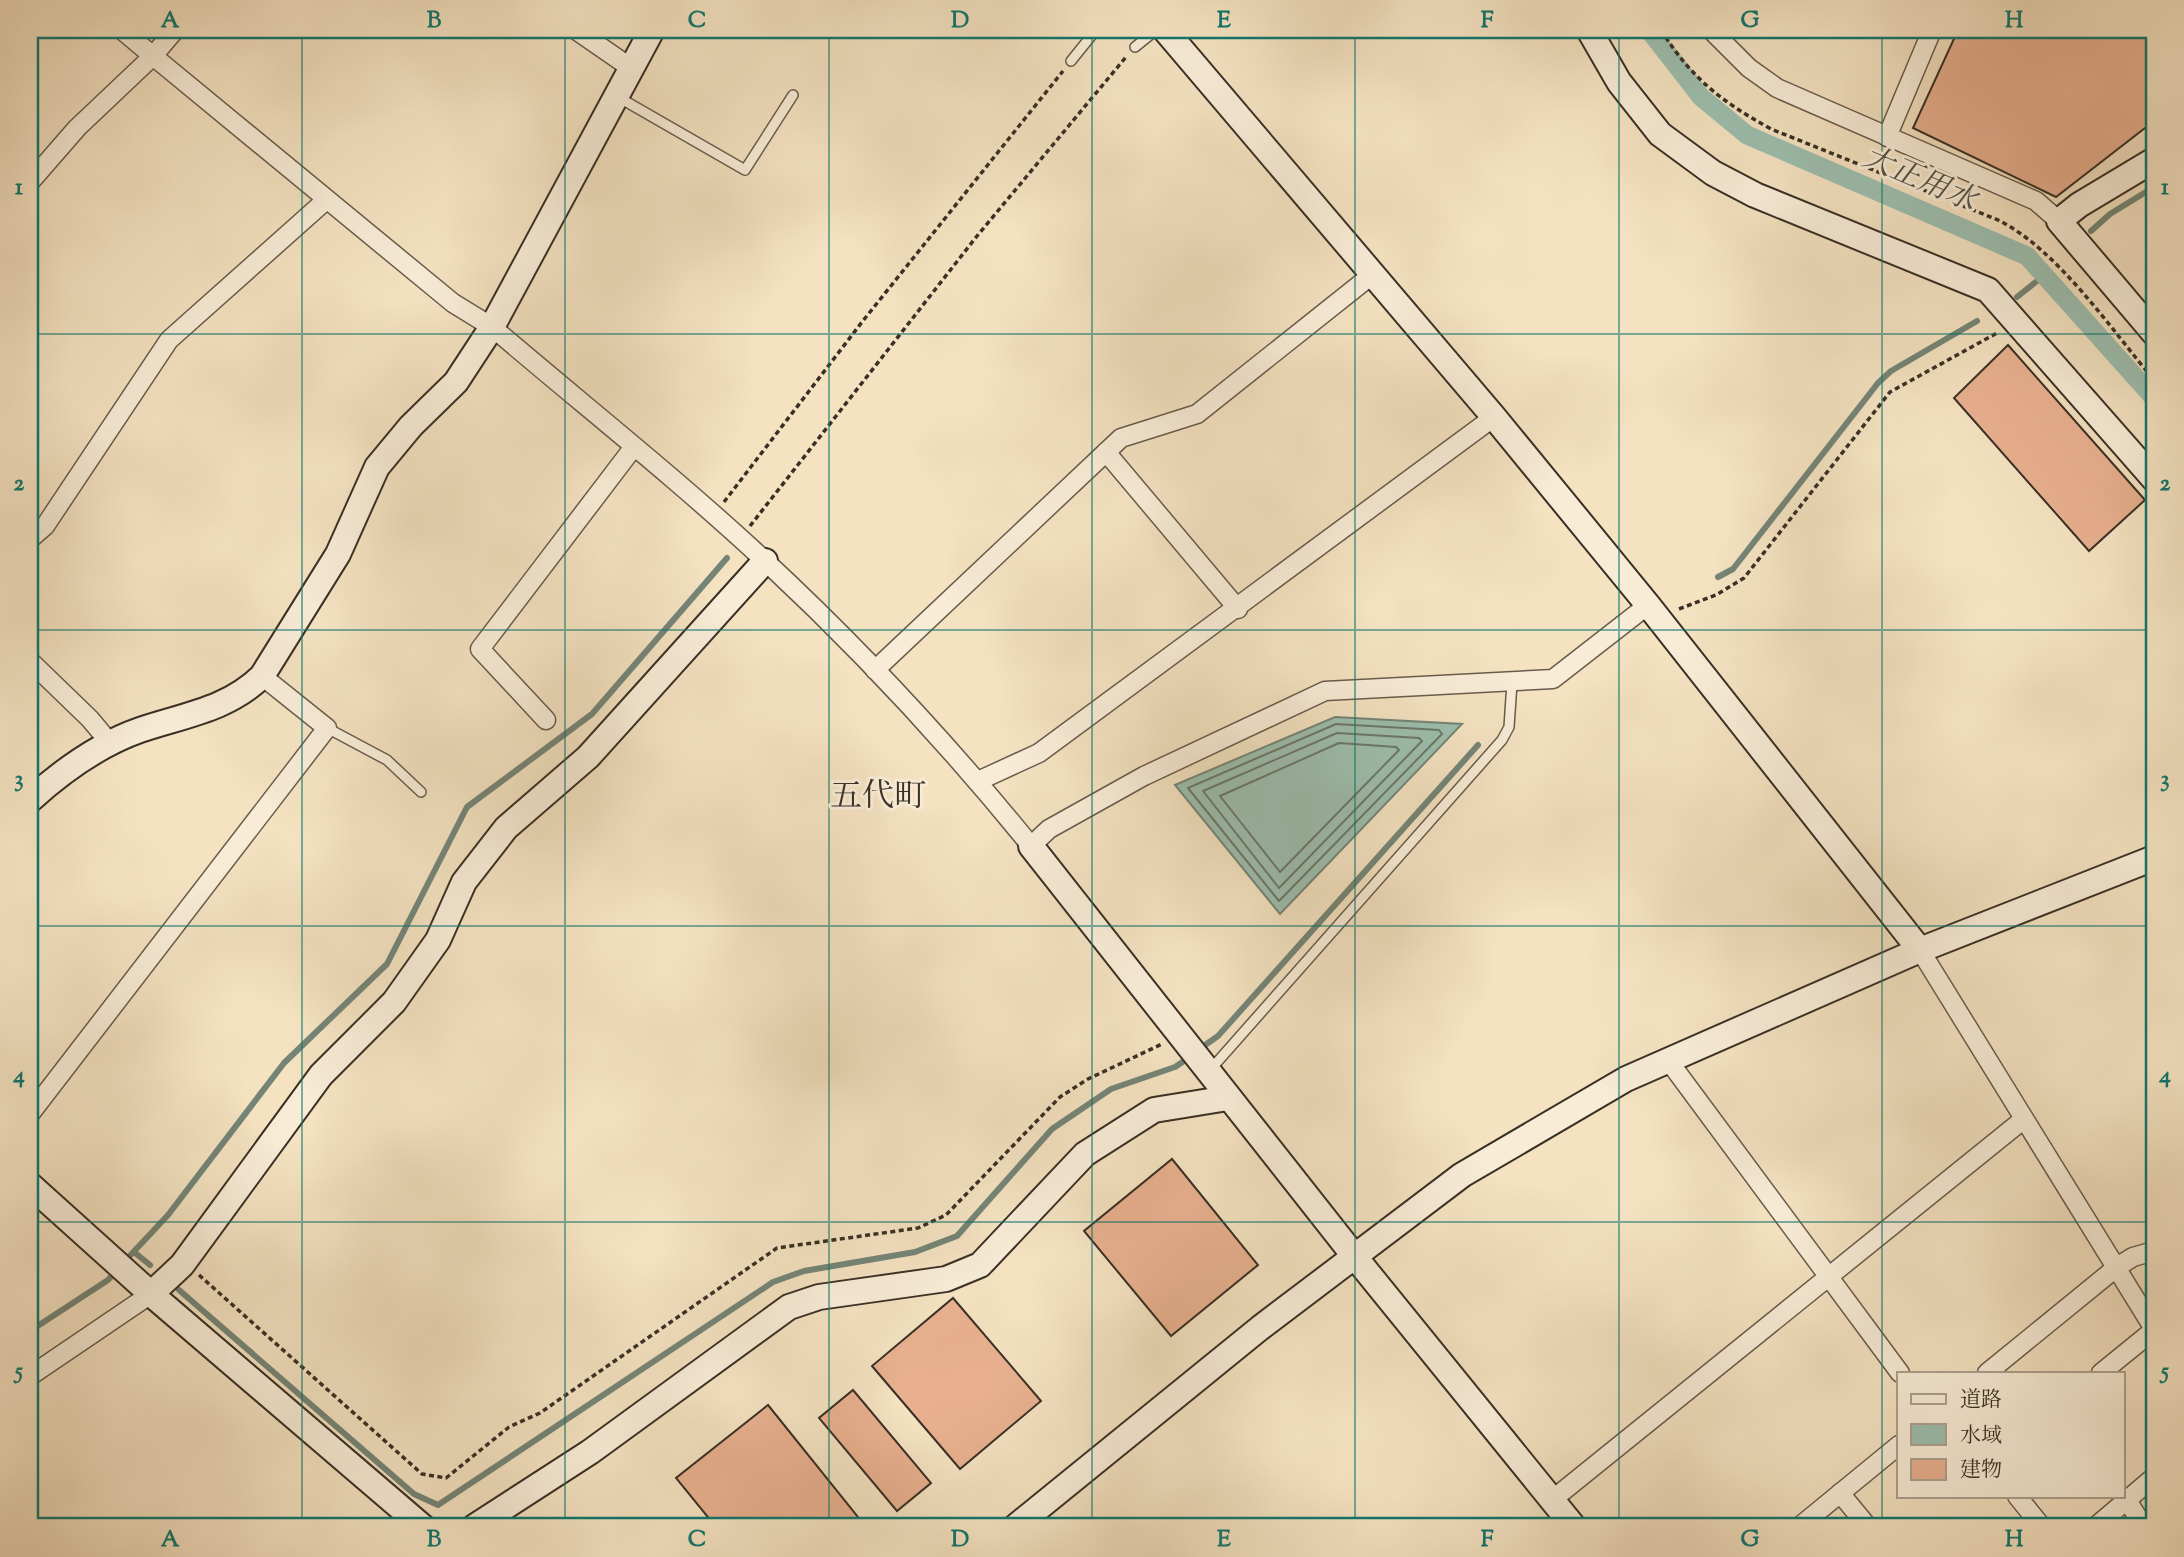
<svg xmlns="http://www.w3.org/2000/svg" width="2184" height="1557" font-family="'Sorts Mill Goudy','Noto Serif JP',serif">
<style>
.water{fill:#9cbeae;stroke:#748577;stroke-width:2}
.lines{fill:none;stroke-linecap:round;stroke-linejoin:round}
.shore{stroke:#6a776a;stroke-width:2}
.stream{stroke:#748577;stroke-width:6}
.canal{stroke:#9cbeae;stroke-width:19}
.building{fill:#e8b08f;stroke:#393025;stroke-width:2}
.lane-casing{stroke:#685c4c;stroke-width:12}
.street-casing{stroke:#685c4c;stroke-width:21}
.secondary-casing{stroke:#393025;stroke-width:28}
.path{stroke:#393025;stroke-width:3.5;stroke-dasharray:5 3.5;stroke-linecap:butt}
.lane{stroke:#f8ecd7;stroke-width:9}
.street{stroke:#f8ecd7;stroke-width:18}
.secondary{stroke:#f8ecd7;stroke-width:24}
.grid{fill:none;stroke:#0f766e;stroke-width:2;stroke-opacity:0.55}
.labels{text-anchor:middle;stroke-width:6;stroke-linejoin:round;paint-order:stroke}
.water-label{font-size:30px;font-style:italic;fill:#525447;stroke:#f8ecd7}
.quarter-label{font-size:32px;fill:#393025;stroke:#f8ecd7}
.neatline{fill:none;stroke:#0f766e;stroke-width:2.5}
.grid-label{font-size:23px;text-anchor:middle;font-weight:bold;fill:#0f766e}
</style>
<rect width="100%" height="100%" fill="#f4e2c1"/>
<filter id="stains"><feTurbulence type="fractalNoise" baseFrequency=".00286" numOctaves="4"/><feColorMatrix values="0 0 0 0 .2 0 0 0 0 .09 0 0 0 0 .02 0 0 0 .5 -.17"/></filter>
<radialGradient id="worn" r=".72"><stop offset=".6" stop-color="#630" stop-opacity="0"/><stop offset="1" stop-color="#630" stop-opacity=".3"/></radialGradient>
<!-- water -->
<path class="water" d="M1335,717L1462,724L1280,914L1175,785Z"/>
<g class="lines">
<!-- shore -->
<g class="shore">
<path d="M1336,724L1439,730L1442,734L1279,901L1188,788Z"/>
<path d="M1337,733L1419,738L1422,741L1279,888L1203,791Z"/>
<path d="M1339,743L1396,747L1399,750L1280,872L1220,796Z"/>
</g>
<!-- stream -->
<g class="stream">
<path d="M2091,231L2110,214L2154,187"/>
<path d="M2017,297L2037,281"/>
<path d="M1718,577L1733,569L1878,383L1891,371L1977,321"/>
<path d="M1198,1050L1218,1036L1478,745"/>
<path d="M134,1252L150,1265"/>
<path d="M125,1261L168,1215L284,1063L387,964L467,807L592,714L727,558"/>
<path d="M179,1290L414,1494L438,1505L773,1282L804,1271L915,1252L957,1236L1052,1129L1111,1089L1175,1067L1190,1057"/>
<path d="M30,1331L108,1280L118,1269"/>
</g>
<!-- canal -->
<path class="canal" d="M1649,30L1701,97L1747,135L2027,256L2154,398"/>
</g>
<!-- building -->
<g class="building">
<path d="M1958,30H2154V121L2056,197L1913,128Z"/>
<path d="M2008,345L2145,500L2089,551L1954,398Z"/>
<path d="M1172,1159L1258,1265L1171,1336L1084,1231Z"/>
<path d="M953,1298L1041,1401L960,1469L872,1366Z"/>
<path d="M853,1390L931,1483L897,1511L819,1418Z"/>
<path d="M768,1405L866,1527H716L676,1478Z"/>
</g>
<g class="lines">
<defs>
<g id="lane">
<path d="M1135,47L1156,30"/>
<path d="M1071,61L1096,30"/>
<path d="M618,97L745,170L793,95"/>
<path d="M327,728L387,760L421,792"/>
<path d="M1211,1069L1502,740L1509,727L1512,683"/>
</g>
<g id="street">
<path d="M122,30L153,56L175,30"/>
<path d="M576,30L631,68"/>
<path d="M1711,30L1749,68L1777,88L2036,201L2059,221"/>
<path d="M1887,137L1932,30"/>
<path d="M30,182L77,128L153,56L453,303L492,327C582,404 676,478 763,559C859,648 949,745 1031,846L1049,829L1144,776L1325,691L1553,679L1648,605"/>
<path d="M1106,452L1238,609"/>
<path d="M30,539L45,526L169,340L325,201"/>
<path d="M30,661L90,719L110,743"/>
<path d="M875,670L1121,438L1197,414L1373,274"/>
<path d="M546,720L480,649L633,448"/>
<path d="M978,781L1039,753L1494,417"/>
<path d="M1920,950L2154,1329"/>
<path d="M1668,1060L1900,1373"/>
<path d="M30,1114L327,728L262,676"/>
<path d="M1987,1373L2117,1267L2133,1257L2154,1251"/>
<path d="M2101,1373L2154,1330"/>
<path d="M30,1376L151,1294"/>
<path d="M1840,1493L1868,1527"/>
<path d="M2017,1496L2042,1527"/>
<path d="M1552,1500L2024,1119"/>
<path d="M2127,1500L2144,1527"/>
<path d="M1799,1527L1899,1445"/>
<path d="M2095,1527L2154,1477"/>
</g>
<g id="secondary">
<path d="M1165,30L1494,417L1648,605L1920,950"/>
<path d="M1589,30L1619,82L1660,134L1713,173L1755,195L1988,290L2154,479"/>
<path d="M2154,160L2079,205L2059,221L2154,333"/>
<path d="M30,800C61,772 100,744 140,730C184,715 227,710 262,676L338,554L377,467L411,426L456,382L492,327L652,30"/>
<path d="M1031,846L1355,1257L1574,1527"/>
<path d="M30,1185L151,1294L423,1527"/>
<path d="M151,1294L182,1265L321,1075L394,1002L438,940L464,882L506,828L588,757L765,561"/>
<path d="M474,1527L590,1452L789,1307L819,1297L946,1279L980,1265L1085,1154L1154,1110L1228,1098"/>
<path d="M1015,1527L1260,1328L1462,1175L1626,1079L1920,950L2154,858"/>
</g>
</defs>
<!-- lane casing -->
<use href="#lane" class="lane-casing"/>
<!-- street casing -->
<use href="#street" class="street-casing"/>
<!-- secondary casing -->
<use href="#secondary" class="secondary-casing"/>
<!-- path -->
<g class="path">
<path d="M1661,30C1691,78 1722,102 1771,129L1998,220C2057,249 2111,329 2154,380"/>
<path d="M724,502L862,322L1063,71"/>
<path d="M750,526L977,236L1126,57"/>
<path d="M1679,609L1716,595L1744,578L1890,392L1997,333"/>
<path d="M199,1275L422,1474L446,1478L509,1427L540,1413L777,1248L918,1228L946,1215L1060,1097L1088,1079L1162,1044"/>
</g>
<!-- lane -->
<use href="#lane" class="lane"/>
<!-- street -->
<use href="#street" class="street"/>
<!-- secondary -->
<use href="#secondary" class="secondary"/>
</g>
<!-- grid -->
<path class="grid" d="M302,30V1527M565,30V1527M829,30V1527M1092,30V1527M1355,30V1527M1619,30V1527M1882,30V1527M30,334H2154M30,630H2154M30,926H2154M30,1222H2154"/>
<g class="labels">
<!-- water labels -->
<g class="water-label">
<text transform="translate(1920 178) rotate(23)" y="10">大正用水</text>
</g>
<!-- quarter labels -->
<g class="quarter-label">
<text x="878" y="806">五代町</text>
</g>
</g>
<!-- margin -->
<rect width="2184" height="1557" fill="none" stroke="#f4e2c1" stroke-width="77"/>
<!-- legend -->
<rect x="1897" y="1372" width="228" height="126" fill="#f8ecd7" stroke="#aca190" stroke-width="2"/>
<rect x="1911" y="1394" width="35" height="10" fill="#f8ecd7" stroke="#aca190" stroke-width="2"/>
<text x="1960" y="1406" font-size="21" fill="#393025">道路</text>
<rect x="1911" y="1424" width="35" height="21" fill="#9cbeae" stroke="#aca190" stroke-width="2"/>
<text x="1960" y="1442" font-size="21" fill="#393025">水域</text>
<rect x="1911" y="1459" width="35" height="21" fill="#e8b08f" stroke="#aca190" stroke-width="2"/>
<text x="1960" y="1476" font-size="21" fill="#393025">建物</text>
<rect x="38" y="38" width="2108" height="1480" class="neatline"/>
<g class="grid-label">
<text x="170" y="27">A</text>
<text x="434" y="27">B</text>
<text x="697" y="27">C</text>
<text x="960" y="27">D</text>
<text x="1224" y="27">E</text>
<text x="1487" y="27">F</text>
<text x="1750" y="27">G</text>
<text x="2014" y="27">H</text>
<text x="19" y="194">1</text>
<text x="2165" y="194">1</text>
<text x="19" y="490">2</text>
<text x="2165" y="490">2</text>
<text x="19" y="786">3</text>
<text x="2165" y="786">3</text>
<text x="19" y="1082">4</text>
<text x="2165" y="1082">4</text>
<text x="19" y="1378">5</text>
<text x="2165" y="1378">5</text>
<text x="170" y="1546">A</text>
<text x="434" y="1546">B</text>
<text x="697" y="1546">C</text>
<text x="960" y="1546">D</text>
<text x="1224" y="1546">E</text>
<text x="1487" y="1546">F</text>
<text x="1750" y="1546">G</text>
<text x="2014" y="1546">H</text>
</g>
<rect width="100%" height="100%" filter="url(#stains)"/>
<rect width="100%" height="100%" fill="url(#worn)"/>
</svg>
